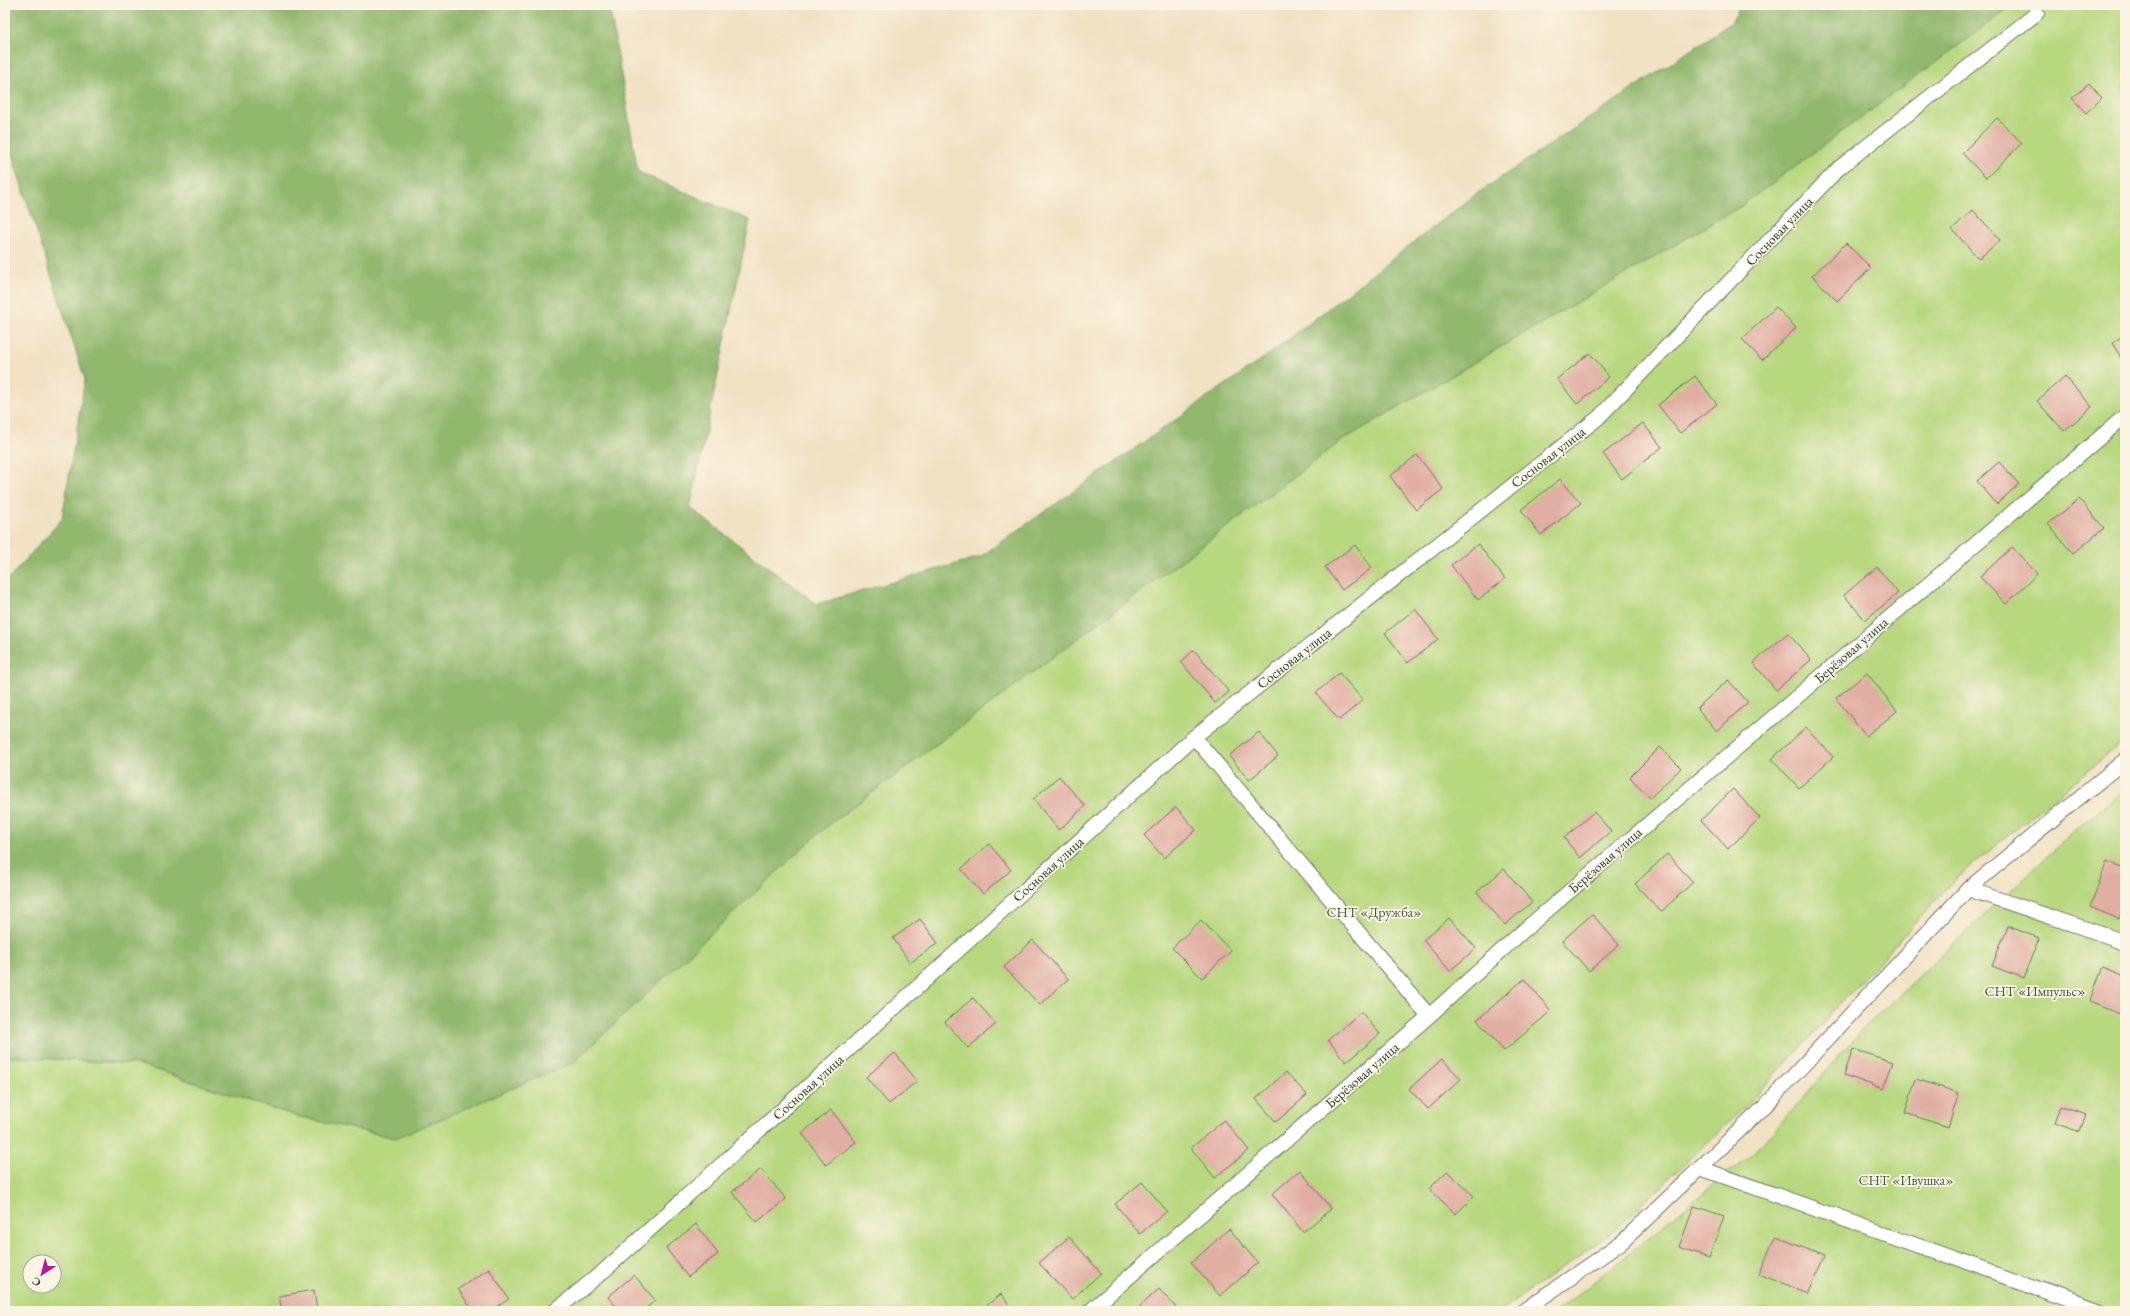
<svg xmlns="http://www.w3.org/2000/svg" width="2130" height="1316" font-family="'EB Garamond',serif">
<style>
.green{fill:#b8d87f;stroke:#6c8a5a;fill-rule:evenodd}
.forest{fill:#92b86e;stroke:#587a51}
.building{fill:#e1aea2}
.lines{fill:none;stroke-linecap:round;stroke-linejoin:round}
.service-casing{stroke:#697766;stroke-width:16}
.service{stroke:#fff;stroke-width:14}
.labels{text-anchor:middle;stroke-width:3.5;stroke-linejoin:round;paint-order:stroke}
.street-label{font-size:14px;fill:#1f3d34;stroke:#fcf5e5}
.park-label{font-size:14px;fill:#3e5c43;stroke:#fcf5e5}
</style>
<rect width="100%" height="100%" fill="#fcf5e5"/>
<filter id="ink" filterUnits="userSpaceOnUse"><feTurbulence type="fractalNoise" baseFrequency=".025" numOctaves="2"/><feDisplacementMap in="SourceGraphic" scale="8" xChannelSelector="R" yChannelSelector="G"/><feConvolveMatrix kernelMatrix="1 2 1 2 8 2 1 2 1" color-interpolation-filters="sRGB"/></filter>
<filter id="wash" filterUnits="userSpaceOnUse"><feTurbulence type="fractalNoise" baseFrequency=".012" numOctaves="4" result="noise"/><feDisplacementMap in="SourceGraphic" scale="16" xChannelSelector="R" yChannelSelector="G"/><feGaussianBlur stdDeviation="0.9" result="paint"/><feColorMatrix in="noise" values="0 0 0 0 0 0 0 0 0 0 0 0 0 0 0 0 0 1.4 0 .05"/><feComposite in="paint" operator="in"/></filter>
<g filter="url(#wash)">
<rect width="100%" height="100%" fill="#f2e2c4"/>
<!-- green -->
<g class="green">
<path d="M2013,5H2125V740L1955,879L1752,1100L1612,1233L1500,1311H5V1056L138,1064L296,1116L396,1138L822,830L1344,439L1741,206ZM30,1262H54V1286H30Z"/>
<path d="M2125,790V1311H1558L1760,1147L1864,1028L2074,831Z"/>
</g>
<!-- forest -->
<path class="forest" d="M5,5H609L638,172L750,220L690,508L817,604L980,557L1268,355L1475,195L1731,23L1741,5H2013L1741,206L1344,439L822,830L574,1062L396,1138L296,1116L138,1064L5,1056V583L62,519L85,379L5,134Z"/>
<g id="blocks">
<!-- building -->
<g class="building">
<path d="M2089,83L2102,98L2086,113L2072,98Z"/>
<path d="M1997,118L2022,143L1986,178L1962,153Z"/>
<path d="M1973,210L2000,240L1979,259L1952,229Z"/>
<path d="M1846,243L1871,268L1837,301L1812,276Z"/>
<path d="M1776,307L1796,328L1762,360L1742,339Z"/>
<path d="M2125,335V364L2112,343Z"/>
<path d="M1590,353L1609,377L1577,404L1557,379Z"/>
<path d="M1695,376L1717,404L1680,433L1658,405Z"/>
<path d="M2065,376L2092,407L2064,431L2037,401Z"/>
<path d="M1643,423L1662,447L1622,479L1603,454Z"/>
<path d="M1417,455L1443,489L1416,510L1390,476Z"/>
<path d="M1999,462L2019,484L1997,504L1977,481Z"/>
<path d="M1560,479L1581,503L1541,535L1521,510Z"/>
<path d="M2079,499L2104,528L2073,554L2048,524Z"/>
<path d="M1478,544L1505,579L1478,600L1451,565Z"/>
<path d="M1355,545L1372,568L1342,590L1325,567Z"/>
<path d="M2012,547L2037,574L2006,604L1980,577Z"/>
<path d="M1877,567L1898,593L1865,620L1844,595Z"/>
<path d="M1415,609L1438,639L1408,663L1385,633Z"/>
<path d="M1788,633L1811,660L1776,690L1753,663Z"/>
<path d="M1194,650L1229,692L1215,703L1181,662Z"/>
<path d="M1339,673L1363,700L1339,720L1316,693Z"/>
<path d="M1867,673L1897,711L1866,736L1836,698Z"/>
<path d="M1728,680L1748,702L1717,731L1697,708Z"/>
<path d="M1806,727L1833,757L1799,788L1772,759Z"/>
<path d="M1259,732L1278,756L1249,780L1229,756Z"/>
<path d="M1660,747L1681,768L1650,798L1630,777Z"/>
<path d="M1059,776L1085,806L1059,830L1033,799Z"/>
<path d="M1733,789L1760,818L1728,849L1701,820Z"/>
<path d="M1176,807L1196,830L1164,858L1144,835Z"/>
<path d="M1594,812L1611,831L1580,858L1564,838Z"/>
<path d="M989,844L1011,870L983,894L961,869Z"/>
<path d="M1667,854L1693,882L1661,912L1635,884Z"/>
<path d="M2107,861L2125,868V904L2119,919L2090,907Z"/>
<path d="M1504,869L1532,902L1505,925L1477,892Z"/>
<path d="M1592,914L1619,945L1589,971L1562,941Z"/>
<path d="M1449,918L1476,948L1450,971L1423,940Z"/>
<path d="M920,919L938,943L910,963L893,938Z"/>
<path d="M1201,920L1231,951L1202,978L1172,948Z"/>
<path d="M2008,926L2039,938L2023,978L1992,966Z"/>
<path d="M1033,940L1068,979L1040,1005L1004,967Z"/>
<path d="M2103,967L2125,976V1016L2089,1002Z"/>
<path d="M1524,979L1551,1011L1504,1051L1477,1020Z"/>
<path d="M973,998L996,1024L968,1048L945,1022Z"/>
<path d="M1361,1012L1380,1034L1346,1062L1328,1040Z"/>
<path d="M1853,1049L1893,1062L1883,1089L1844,1075Z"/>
<path d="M895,1053L917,1081L889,1104L866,1077Z"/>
<path d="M1442,1059L1461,1079L1428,1109L1409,1089Z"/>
<path d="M1286,1072L1307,1095L1276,1122L1256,1099Z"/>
<path d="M1916,1079L1959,1093L1948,1127L1905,1113Z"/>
<path d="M2062,1106L2086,1115L2080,1131L2056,1122Z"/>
<path d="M831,1110L856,1142L826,1165L802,1133Z"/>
<path d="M1224,1120L1249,1150L1215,1178L1191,1148Z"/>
<path d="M761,1169L786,1199L757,1222L732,1192Z"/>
<path d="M1300,1170L1331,1209L1303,1232L1272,1194Z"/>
<path d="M1447,1171L1474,1196L1456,1214L1429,1189Z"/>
<path d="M1142,1182L1167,1211L1140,1234L1115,1204Z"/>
<path d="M1694,1206L1724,1216L1709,1257L1679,1247Z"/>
<path d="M696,1224L718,1254L688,1277L666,1248Z"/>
<path d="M1229,1229L1258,1263L1220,1296L1191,1263Z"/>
<path d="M1775,1236L1824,1256L1808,1295L1759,1275Z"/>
<path d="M1069,1237L1101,1273L1072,1299L1039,1263Z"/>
<path d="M489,1269L509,1299L491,1311H473L458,1289Z"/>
<path d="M634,1275L655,1300L643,1311H620L608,1297Z"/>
<path d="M1159,1289L1179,1311H1135Z"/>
<path d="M314,1290L317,1311H282L279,1296Z"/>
<path d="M1001,1294L1014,1311H980Z"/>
</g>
</g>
</g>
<g filter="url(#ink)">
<use href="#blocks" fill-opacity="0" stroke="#697766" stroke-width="1"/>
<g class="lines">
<defs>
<g id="service">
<path d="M1194,737L1429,1016"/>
<path d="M1968,889L2125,942"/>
<path d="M1700,1168L2101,1311"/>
<path d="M555,1311L606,1269L1194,737L1598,418L1839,168L2037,13"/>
<path d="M1090,1311L1429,1016L1522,932L2125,416"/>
<path d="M1523,1311L1622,1242L1764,1107L1968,889L2125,760"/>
</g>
</defs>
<!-- service casing -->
<use href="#service" class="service-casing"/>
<!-- service -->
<use href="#service" class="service"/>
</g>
</g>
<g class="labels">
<!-- street labels -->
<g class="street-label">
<text transform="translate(1779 231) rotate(-46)" y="5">Сосновая улица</text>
<text transform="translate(1548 457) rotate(-38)" y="5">Сосновая улица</text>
<text transform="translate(1851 650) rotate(-41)" y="5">Берёзовая улица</text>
<text transform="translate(1294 658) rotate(-38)" y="5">Сосновая улица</text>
<text transform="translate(1605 860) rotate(-41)" y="5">Берёзовая улица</text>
<text transform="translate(1048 869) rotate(-42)" y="5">Сосновая улица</text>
<text transform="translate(1362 1075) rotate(-41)" y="5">Берёзовая улица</text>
<text transform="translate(808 1087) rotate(-42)" y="5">Сосновая улица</text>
</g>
<!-- park labels -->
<g class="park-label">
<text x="1374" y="917">СНТ «Дружба»</text>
<text x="2035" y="996">СНТ «Импульс»</text>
<text x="1906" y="1185">СНТ «Ивушка»</text>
</g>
</g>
<!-- margin -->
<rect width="2130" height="1316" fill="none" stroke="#fcf5e5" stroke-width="20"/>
<!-- north arrow -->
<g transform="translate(42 1274) rotate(216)"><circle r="19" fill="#fcf5e5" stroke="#a4ab9e"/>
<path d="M0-3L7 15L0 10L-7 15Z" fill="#b5179e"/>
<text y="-6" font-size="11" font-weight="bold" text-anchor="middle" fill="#1f3d34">С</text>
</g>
</svg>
